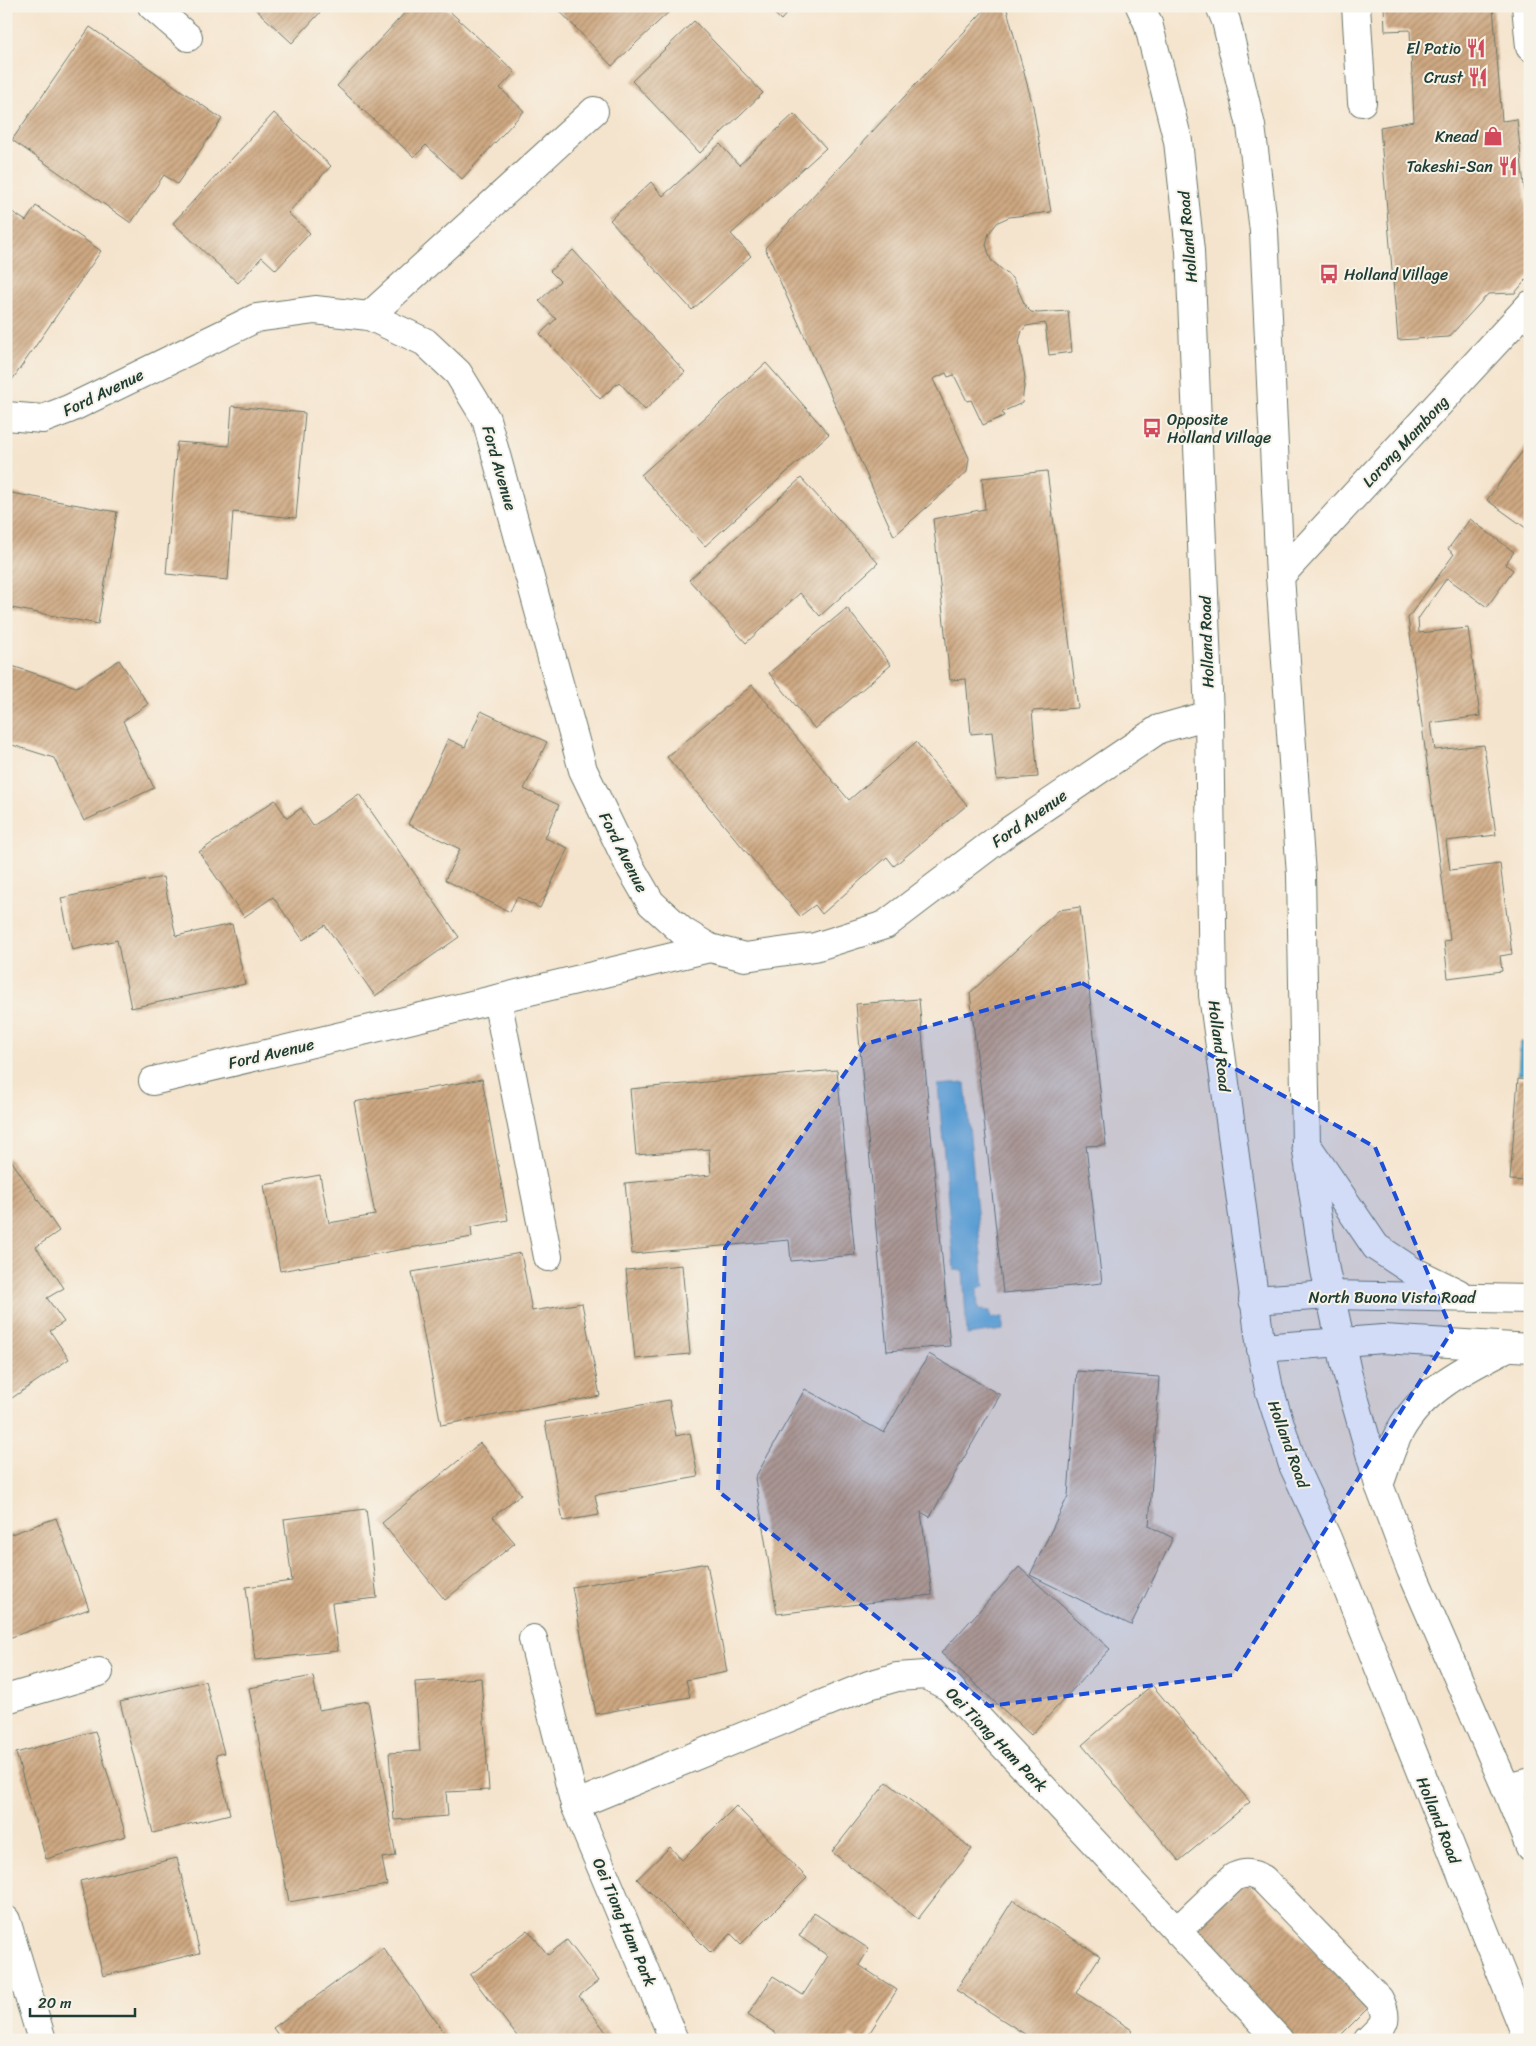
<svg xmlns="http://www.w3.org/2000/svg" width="1536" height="2046" font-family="Sriracha,sans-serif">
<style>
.water{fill:#55a8d0;stroke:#3a7282}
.building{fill:url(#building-hatch)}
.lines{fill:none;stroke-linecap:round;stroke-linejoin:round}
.minor-casing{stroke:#6a776a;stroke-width:30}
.major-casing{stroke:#6a776a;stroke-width:30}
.minor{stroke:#fff;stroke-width:28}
.major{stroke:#fff;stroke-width:28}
.marked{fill:#1d4ed8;fill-opacity:0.2;stroke:#1d4ed8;stroke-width:4;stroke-dasharray:10 6;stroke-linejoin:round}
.labels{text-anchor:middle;stroke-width:4;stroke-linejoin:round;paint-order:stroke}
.poi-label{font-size:16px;fill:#1f3d34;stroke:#f7f3e8;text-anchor:end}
.street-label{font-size:16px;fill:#1f3d34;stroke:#f7f3e8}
</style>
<defs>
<pattern id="building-hatch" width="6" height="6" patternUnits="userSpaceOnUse" patternTransform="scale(1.25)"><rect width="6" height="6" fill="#cea882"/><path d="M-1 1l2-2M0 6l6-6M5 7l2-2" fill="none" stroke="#a78a6b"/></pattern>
</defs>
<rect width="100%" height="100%" fill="#f7f3e8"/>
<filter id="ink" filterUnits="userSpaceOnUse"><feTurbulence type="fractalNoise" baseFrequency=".02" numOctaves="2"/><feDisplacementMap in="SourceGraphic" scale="10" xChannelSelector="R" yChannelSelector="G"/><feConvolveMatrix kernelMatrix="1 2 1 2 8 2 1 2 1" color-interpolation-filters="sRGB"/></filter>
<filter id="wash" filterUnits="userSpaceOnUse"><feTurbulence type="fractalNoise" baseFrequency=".0096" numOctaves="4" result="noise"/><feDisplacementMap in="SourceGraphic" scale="20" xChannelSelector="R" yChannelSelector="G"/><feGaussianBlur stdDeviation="1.12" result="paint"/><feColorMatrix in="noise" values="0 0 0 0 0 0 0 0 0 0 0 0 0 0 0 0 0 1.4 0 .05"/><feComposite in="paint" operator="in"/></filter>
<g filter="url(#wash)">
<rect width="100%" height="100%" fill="#f5e4cd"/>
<!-- water -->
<g class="water">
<path d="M1520,1042H1530V1075L1518,1074Z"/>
<path d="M965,1083L984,1287L977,1288L978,1310L990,1311L991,1318L1003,1317V1330L967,1335L963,1271L954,1270L938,1085Z"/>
</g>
<g id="blocks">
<!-- building -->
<g class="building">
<path d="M252,6H326L292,43Z"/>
<path d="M411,6H444L515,72L500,88L524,111L462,179L426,145L414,157L337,86Z"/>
<path d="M555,6H675L612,66Z"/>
<path d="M766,6H793L781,20Z"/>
<path d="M988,6H1006L1033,106L1051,212L1009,217L998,222L989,233L986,245L991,260L1013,279L1026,307L1031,312L1038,313L1068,311L1072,352L1049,355L1045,323L1026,326L1022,331L1019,341L1025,378L1022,403L1002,412L1004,416L983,425L971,400L967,401L954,375L948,377L946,373L933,379L969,458L967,472L894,536L765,248Z"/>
<path d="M1384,6H1493L1502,121L1517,119L1530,243V275L1515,293L1488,294L1449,337L1398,340L1380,127L1414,121L1410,30L1385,31Z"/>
<path d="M694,21L763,93L700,153L632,81Z"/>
<path d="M90,27L222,119L177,184L164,175L131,223L12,140Z"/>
<path d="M274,113L331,166L288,213L310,233L276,270L262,257L238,283L173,223Z"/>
<path d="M794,114L826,148L731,234L751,256L692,310L610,220L651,182L663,196L720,144L739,165Z"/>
<path d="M36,206L101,251L10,383L6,380V208L26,221Z"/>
<path d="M573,250L685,372L645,410L619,382L600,399L540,334L556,319L539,301L560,281L550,271Z"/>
<path d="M766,363L829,434L705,546L641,475Z"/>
<path d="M232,406L305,413L296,518L233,512L228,580L166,574L177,442L229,446Z"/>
<path d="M1530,441V531L1487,500Z"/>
<path d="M1047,471L1078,708L1032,711L1038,777L997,780L992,732L971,734L966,679L950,680L933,519L985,509L982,478Z"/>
<path d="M801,478L878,563L820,616L800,593L746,643L689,580Z"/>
<path d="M6,492L117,512L98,624L6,607Z"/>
<path d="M1470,519L1514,552L1505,564L1513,570L1487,607L1447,578L1418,619L1419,633L1468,628L1480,716L1431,723L1435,750L1484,745L1496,835L1446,841L1450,870L1500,864L1512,954L1500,956L1502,971L1448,978L1444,941L1450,940L1408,618L1454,554L1448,549Z"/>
<path d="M847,608L891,665L815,729L769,673Z"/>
<path d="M119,660L148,704L123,721L154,788L84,821L54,758L6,743V664L76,687L86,682Z"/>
<path d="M752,685L849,800L916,742L967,805L894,866L887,857L822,914L815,905L800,916L667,757Z"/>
<path d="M481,711L547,742L524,789L559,805L545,838L568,848L540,908L517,897L510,912L445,880L460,849L408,824L448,739L465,747Z"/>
<path d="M359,794L459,937L375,996L325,925L303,940L273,897L244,917L199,852L275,800L287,818L301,808L313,826Z"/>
<path d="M163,877L176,936L232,924L245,984L131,1008L117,940L72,950L61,898Z"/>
<path d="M1080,907L1106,1145L1086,1146L1102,1283L1003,1293L970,993L1059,910Z"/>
<path d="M919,999L950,1346L887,1351L856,1004Z"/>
<path d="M837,1070L855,1255L791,1261L789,1240L632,1254L625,1183L711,1175L709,1149L636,1155L630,1089Z"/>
<path d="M482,1079L508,1220L471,1227L472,1237L280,1271L264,1185L320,1175L329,1223L375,1215L354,1102Z"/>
<path d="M1518,1079L1530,1080V1181L1510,1180Z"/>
<path d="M9,1157L59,1231L36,1247L64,1288L47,1298L64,1322L50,1331L69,1359L12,1398L6,1390V1159Z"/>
<path d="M521,1253L532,1311L582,1303L600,1396L441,1425L412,1272Z"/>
<path d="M682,1265L690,1354L635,1359L626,1270Z"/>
<path d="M929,1354L1000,1395L930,1517L921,1512L932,1595L777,1614L755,1478L805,1389L884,1433Z"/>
<path d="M1077,1371L1159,1377L1149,1526L1173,1538L1131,1625L1030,1575L1068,1496Z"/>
<path d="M669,1400L676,1436L690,1433L698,1477L595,1495L599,1515L563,1521L545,1422Z"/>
<path d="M480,1443L521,1494L493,1517L515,1543L445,1600L382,1523Z"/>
<path d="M366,1509L377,1598L332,1603L338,1651L255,1660L246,1587L292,1581L284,1519Z"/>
<path d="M56,1518L89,1609L6,1639V1536Z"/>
<path d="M707,1563L727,1672L686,1680L690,1697L596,1714L572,1587Z"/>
<path d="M1019,1567L1110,1649L1031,1735L941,1653Z"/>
<path d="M313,1676L319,1710L368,1701L396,1856L382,1858L387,1885L289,1902L249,1688Z"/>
<path d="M481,1678L489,1790L446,1792L448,1816L394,1820L389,1753L420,1751L415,1682Z"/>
<path d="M205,1681L224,1753L216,1755L230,1814L153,1833L120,1702Z"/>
<path d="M1152,1685L1250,1802L1179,1861L1082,1745Z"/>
<path d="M95,1731L126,1836L46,1859L16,1753Z"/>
<path d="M887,1782L972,1849L918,1919L832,1852Z"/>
<path d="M736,1806L807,1878L741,1944L731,1934L711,1953L637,1879L670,1847L682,1860Z"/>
<path d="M177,1858L200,1953L103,1976L80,1881Z"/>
<path d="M1239,1875L1369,2007L1336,2040H1296L1186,1927Z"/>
<path d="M1013,1900L1100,1956L1076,1993L1132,2030L1126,2040H1034L956,1990Z"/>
<path d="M814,1913L869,1949L859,1965L897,1990L865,2040H858L851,2035L847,2040H786L748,2015L773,1976L803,1995L828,1956L799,1936Z"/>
<path d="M528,1930L548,1955L567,1940L598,1981L579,1996L612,2040H520L470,1975Z"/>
<path d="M383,1948L450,2040H282L273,2028Z"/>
</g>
</g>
</g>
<g filter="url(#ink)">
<use href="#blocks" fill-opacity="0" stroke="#6a776a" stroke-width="1"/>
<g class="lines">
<defs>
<g id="minor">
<path d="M152,6L188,37"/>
<path d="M1356,6L1362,102"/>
<path d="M1526,6L1530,47"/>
<path d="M369,316L594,111"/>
<path d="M6,416L43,419L69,409L256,318L315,310L369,316L425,342L458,373L486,419L583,770L629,865L651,903L682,931L710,948L745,957L815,947L885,925L1006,833L1159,729L1209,715"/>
<path d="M1280,576L1530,305"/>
<path d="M497,999L548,1257"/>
<path d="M153,1081L710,948"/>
<path d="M533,1639L575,1805L674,2040"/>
<path d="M6,1699L99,1672"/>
<path d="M1506,1788L1530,1782"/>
<path d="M575,1805L869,1685L897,1677L926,1675L949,1687L1279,2040"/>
<path d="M6,1920L42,2040"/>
<path d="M1177,1931L1234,1877C1246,1872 1252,1873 1263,1879L1379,1999C1390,2020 1384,2025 1368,2040"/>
</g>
<g id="major">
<path d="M1140,6L1148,23L1178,141L1190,251L1209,715L1213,995L1261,1348L1269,1389L1293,1465L1327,1538L1528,2040"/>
<path d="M1220,6L1226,21L1251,126L1264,231L1280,576L1301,875L1306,1145L1325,1270L1347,1372L1379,1485L1411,1570L1506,1788L1530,1847"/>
<path d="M1310,1150L1376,1247L1411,1270L1458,1293"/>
<path d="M1253,1300L1330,1295L1530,1299"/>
<path d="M1261,1348L1383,1339L1530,1348"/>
<path d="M1379,1485C1386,1467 1391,1447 1400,1431C1423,1389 1467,1368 1508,1347"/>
</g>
</defs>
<!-- minor casing -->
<use href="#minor" class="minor-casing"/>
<!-- major casing -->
<use href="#major" class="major-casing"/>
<!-- minor -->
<use href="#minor" class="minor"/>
<!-- major -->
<use href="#major" class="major"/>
</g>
</g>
<!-- marked area -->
<path class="marked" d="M1082,983L1375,1147L1452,1331L1233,1675L989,1706L718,1491L725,1248L865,1044Z"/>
<!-- icons -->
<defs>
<symbol id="restaurant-bare" viewBox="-9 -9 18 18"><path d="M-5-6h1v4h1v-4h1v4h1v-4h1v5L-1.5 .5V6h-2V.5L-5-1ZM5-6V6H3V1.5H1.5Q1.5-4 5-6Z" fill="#d1495b" stroke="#f7f3e8" stroke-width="2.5" paint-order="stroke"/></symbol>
<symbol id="shop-bare" viewBox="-9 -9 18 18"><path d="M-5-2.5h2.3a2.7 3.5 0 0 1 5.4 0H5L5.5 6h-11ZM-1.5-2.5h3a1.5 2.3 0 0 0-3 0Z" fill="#d1495b" stroke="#f7f3e8" stroke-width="2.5" paint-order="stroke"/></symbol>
<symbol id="bus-bare" viewBox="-9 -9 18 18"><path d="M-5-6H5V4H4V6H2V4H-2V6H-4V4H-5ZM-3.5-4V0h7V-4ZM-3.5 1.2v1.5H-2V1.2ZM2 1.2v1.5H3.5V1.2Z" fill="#d1495b" stroke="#f7f3e8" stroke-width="2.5" paint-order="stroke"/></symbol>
</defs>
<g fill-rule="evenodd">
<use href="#restaurant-bare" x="1462" y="34" width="28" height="28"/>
<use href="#restaurant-bare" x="1464" y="63" width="28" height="28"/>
<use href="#shop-bare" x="1479" y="122" width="28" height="28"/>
<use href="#restaurant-bare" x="1494" y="152" width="28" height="28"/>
<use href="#bus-bare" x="1315" y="260" width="28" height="28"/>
<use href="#bus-bare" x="1138" y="414" width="28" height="28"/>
</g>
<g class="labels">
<!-- poi labels -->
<g class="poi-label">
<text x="1461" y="54">El Patio</text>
<text x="1463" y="83">Crust</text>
<text x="1478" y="142">Knead</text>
<text x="1493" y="172">Takeshi-San</text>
<text x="1344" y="280" text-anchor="start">Holland Village</text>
<text x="1167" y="425" text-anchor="start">Opposite<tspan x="1167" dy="18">Holland Village</tspan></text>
</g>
<!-- street labels -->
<g class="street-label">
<text transform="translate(1187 237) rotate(-95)" y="6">Holland Road</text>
<text transform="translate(103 392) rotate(-26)" y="6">Ford Avenue</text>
<text transform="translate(1405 441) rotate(-47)" y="6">Lorong Mambong</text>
<text transform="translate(500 468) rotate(74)" y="6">Ford Avenue</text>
<text transform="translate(1206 642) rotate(-92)" y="6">Holland Road</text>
<text transform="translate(1029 818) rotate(-35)" y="6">Ford Avenue</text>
<text transform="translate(624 852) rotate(63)" y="6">Ford Avenue</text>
<text transform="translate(1220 1046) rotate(83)" y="6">Holland Road</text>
<text transform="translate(271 1053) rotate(-13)" y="6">Ford Avenue</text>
<text x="1392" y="1303">North Buona Vista Road</text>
<text transform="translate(1289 1444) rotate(70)" y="6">Holland Road</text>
<text transform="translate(997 1739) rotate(46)" y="6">Oei Tiong Ham Park</text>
<text transform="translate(1439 1820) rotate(68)" y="6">Holland Road</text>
<text transform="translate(625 1922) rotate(67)" y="6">Oei Tiong Ham Park</text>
</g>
</g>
<!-- margin -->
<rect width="1536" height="2046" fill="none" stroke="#f7f3e8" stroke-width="25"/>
<!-- scale -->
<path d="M30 2008v8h105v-8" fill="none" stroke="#1f3d34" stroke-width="2.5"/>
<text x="38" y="2008" font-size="15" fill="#1f3d34" stroke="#f7f3e8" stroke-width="4" paint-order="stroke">20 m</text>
</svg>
